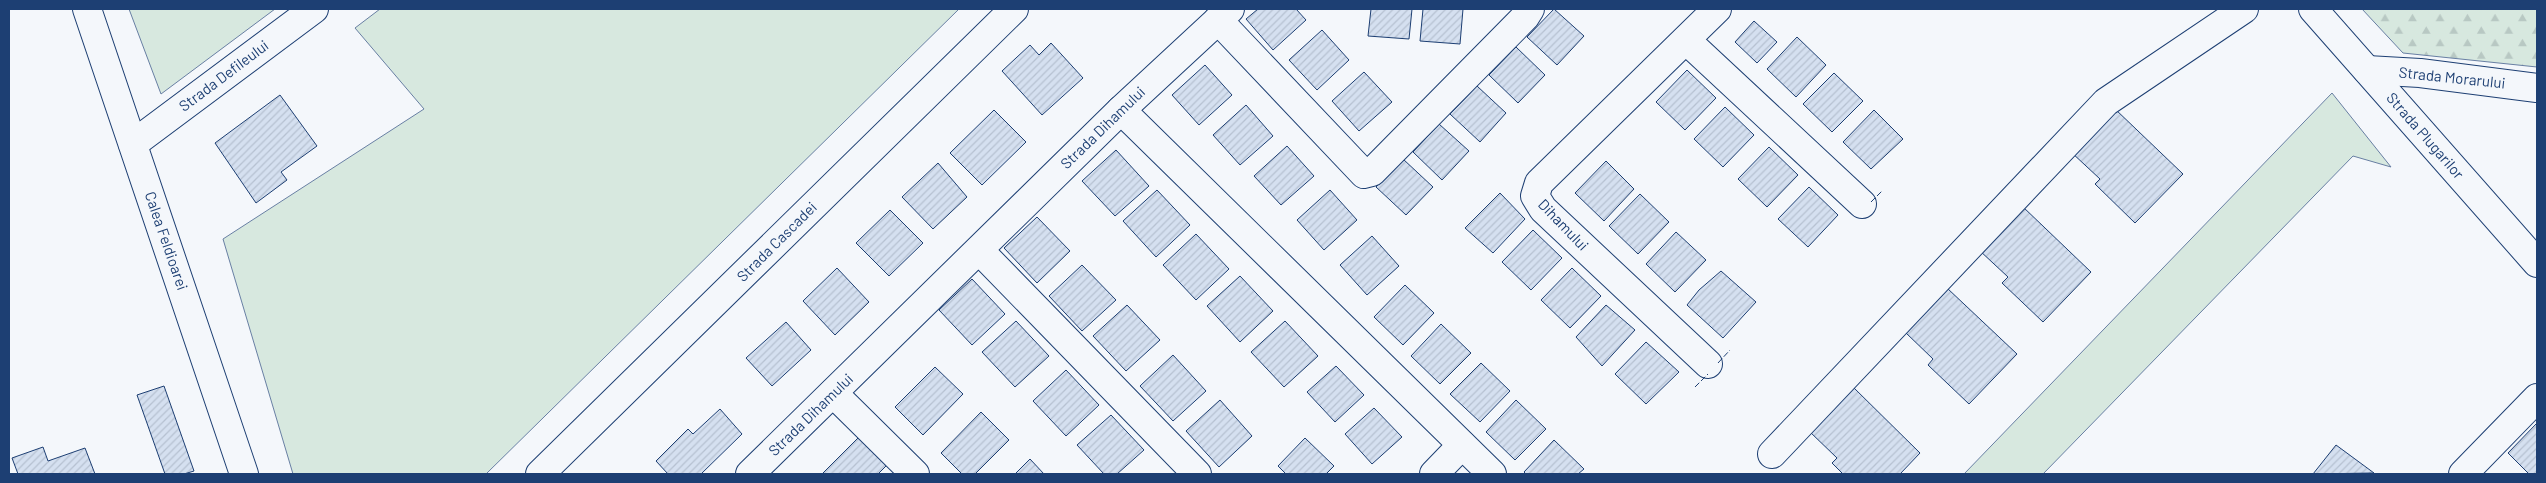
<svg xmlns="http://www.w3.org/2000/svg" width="2546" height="483" font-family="Barlow,sans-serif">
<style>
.green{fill:#d7e8df;stroke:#687fa3}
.forest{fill:url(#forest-firs);stroke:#687fa3}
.building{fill:url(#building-hatch);stroke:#1d3f73}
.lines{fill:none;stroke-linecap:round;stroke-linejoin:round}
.minor-casing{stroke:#1d3f73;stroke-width:30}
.tertiary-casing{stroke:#1d3f73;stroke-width:30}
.secondary-casing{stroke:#1d3f73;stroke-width:30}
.minor{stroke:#f4f7fb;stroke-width:28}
.tertiary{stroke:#f4f7fb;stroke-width:28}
.secondary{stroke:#f4f7fb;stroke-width:28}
.fence{stroke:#1d3f73;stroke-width:1;stroke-dasharray:6 2.5;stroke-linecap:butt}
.labels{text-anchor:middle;stroke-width:4;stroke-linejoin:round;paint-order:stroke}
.street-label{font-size:15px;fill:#1d3f73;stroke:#f4f7fb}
</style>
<defs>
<pattern id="forest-firs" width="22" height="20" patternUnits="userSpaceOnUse" patternTransform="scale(1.25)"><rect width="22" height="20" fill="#d7e8df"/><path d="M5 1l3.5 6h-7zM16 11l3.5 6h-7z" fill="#b8c8c3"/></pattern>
<pattern id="building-hatch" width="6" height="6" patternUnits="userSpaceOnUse" patternTransform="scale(1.25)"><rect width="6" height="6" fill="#d5e0f0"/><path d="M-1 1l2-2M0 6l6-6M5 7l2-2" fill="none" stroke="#b6c1d1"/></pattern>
</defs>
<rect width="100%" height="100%" fill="#f4f7fb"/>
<!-- green -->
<g class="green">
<path d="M129,9H275L161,94Z"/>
<path d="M380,9H959L486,474H293L223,239L424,109L355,28Z"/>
<path d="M2332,93L2391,167L2353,156L2043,474H1964Z"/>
</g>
<!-- forest -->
<path class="forest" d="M2362,9H2537V67L2403,53Z"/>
<!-- building -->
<g class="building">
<path d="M1258,9H1296L1306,20L1273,50L1246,19Z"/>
<path d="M1371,9H1412L1409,39L1368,36Z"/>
<path d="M1423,9H1463L1460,44L1420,41Z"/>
<path d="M1554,9L1584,36L1557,65L1527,37Z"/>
<path d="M1754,21L1777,42L1757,63L1735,42Z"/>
<path d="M1322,30L1349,60L1317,90L1289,60Z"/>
<path d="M1797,37L1826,65L1796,97L1767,69Z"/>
<path d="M1051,43L1083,78L1042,115L1002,71L1030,45L1039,55Z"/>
<path d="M1516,47L1545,75L1518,103L1489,75Z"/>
<path d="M1205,65L1232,95L1199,125L1172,95Z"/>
<path d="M1687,70L1716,98L1685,130L1656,102Z"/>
<path d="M1364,72L1392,102L1359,131L1332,101Z"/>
<path d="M1834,73L1863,101L1832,132L1803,104Z"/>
<path d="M1477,86L1506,113L1480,142L1450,114Z"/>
<path d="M280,95L317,146L281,172L287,180L256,203L215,143Z"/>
<path d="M1246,105L1273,136L1240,165L1213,135Z"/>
<path d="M1725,107L1754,135L1723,167L1694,139Z"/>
<path d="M2114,108L2183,174L2135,223L2095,184L2100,179L2071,152Z"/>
<path d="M994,110L1026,142L982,185L950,153Z"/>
<path d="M1874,110L1903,139L1871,169L1843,142Z"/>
<path d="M1439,124L1469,151L1442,180L1413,152Z"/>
<path d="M1287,146L1314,176L1281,205L1254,176Z"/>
<path d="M1769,147L1798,175L1767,207L1738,179Z"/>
<path d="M1116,150L1149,186L1115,216L1082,181Z"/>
<path d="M1403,159L1433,187L1406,215L1376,187Z"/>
<path d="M1606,161L1634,189L1604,221L1575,193Z"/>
<path d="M938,163L967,197L933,229L902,197Z"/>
<path d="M1809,187L1838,215L1808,247L1778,219Z"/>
<path d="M1157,190L1190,225L1156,257L1123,221Z"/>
<path d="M1330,190L1357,220L1324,250L1297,220Z"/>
<path d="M1500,193L1525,219L1493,253L1465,228Z"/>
<path d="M1640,194L1669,222L1638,254L1609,226Z"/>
<path d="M2022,206L2091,272L2043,322L2002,283L2008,277L1979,250Z"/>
<path d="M890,210L923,243L889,276L856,243Z"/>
<path d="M1037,217L1070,251L1037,283L1004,248Z"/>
<path d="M1533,230L1562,258L1531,290L1502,262Z"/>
<path d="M1676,232L1706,260L1675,292L1646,264Z"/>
<path d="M1196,234L1229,269L1196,300L1163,265Z"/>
<path d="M1372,236L1399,266L1367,295L1340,265Z"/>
<path d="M1082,265L1116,300L1082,331L1049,296Z"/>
<path d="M837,268L869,302L835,335L803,301Z"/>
<path d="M1572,268L1601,296L1570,328L1541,300Z"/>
<path d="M1721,271L1756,302L1723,338L1687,305L1699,290Z"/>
<path d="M1240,276L1273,311L1240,342L1207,306Z"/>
<path d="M972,279L1005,314L972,345L939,310Z"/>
<path d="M1405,285L1434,313L1403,345L1374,317Z"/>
<path d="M1947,288L2017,354L1969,404L1928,365L1933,359L1905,332Z"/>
<path d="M1127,305L1160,340L1126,371L1093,336Z"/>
<path d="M1606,305L1635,330L1602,366L1576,337Z"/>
<path d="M1016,321L1049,356L1015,387L982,352Z"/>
<path d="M1285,321L1318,356L1284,387L1251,352Z"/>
<path d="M786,322L811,350L772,386L746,358Z"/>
<path d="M1441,324L1471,353L1440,384L1411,356Z"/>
<path d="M1646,342L1679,372L1646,404L1615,374Z"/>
<path d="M1173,355L1206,391L1173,421L1140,386Z"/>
<path d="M1481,363L1510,391L1480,422L1450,394Z"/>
<path d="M1336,366L1364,395L1335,422L1307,392Z"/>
<path d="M935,367L963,394L923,435L895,407Z"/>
<path d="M1066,370L1099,405L1066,436L1033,401Z"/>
<path d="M164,386L194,471L184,474H165L137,395Z"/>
<path d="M1852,386L1920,453L1900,474H1843L1832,463L1837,458L1809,431Z"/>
<path d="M1220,400L1252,436L1219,467L1186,431Z"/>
<path d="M1516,400L1546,429L1515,460L1486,432Z"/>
<path d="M1374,408L1402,437L1372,464L1345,434Z"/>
<path d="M720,409L742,434L701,474H668L656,461L688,429L693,434Z"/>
<path d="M981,412L1009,440L975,474H962L941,453Z"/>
<path d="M1111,415L1144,450L1117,474H1104L1077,445Z"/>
<path d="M2537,423V474H2529L2508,453Z"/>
<path d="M859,437L887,465L878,474H822Z"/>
<path d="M1305,438L1334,466L1326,474H1286L1278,466Z"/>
<path d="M1554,440L1584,469L1578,474H1526L1524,472Z"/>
<path d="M2336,445L2374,473L2313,474Z"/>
<path d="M43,447L48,461L85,448L95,474H18L12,458Z"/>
<path d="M1030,459L1044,474H1015Z"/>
</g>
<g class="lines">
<defs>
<g id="minor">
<path d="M1218,20L1364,174L1372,172L1525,17L1530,9"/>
<path d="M1686,40L1862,204"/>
<path d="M2367,70L2420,73L2537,88"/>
<path d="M1121,110L1492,474"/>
<path d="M133,144L314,9"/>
<path d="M979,250L1197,474"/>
<path d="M1708,364L1543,209L1535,196L1539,183L1717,9"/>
<path d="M833,393L915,474"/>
<path d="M1772,454L2106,102L2244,9"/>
<path d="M540,474L1014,9"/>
<path d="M750,474L1121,110L1230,9"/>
<path d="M1434,474L1462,445"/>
<path d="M2463,474L2537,398"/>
</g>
<path id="tertiary" d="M2313,9L2537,263"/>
<path id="secondary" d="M87,9L244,474"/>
</defs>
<!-- minor casing -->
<use href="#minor" class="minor-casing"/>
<!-- tertiary casing -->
<use href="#tertiary" class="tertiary-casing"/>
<!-- secondary casing -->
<use href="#secondary" class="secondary-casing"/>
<!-- minor -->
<use href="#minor" class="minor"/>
<!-- tertiary -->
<use href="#tertiary" class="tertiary"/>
<!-- secondary -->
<use href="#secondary" class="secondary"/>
<!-- fence -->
<g class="fence">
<path d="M1871,202L1882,191"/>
<path d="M1718,363L1730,350"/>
<path d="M1695,387L1708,374"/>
</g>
</g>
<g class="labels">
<!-- street labels -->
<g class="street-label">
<text transform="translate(224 76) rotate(-37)" y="5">Strada Defileului</text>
<text transform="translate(2452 78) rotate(6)" y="5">Strada Morarului</text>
<text transform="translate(1103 128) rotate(-44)" y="5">Strada Dihamului</text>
<text transform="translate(2425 136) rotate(49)" y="5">Strada Plugarilor</text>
<text transform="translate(1563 225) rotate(46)" y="5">Dihamului</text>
<text transform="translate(166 241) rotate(71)" y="5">Calea Feldioarei</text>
<text transform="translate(777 242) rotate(-45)" y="5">Strada Cascadei</text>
<text transform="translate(811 415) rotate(-44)" y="5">Strada Dihamului</text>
</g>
</g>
<!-- border -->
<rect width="2546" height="483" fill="none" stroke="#1d3f73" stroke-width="20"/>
</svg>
